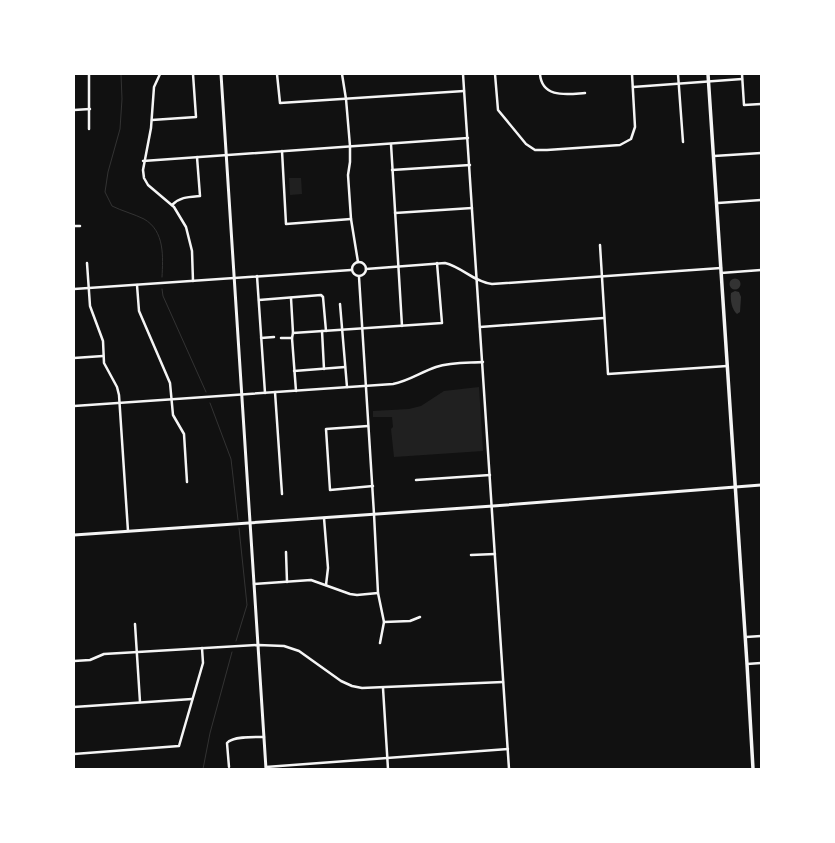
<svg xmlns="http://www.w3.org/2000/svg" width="835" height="843" font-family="'Work Sans',sans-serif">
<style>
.green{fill:#202020}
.water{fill:#333}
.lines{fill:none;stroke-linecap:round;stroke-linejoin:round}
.stream{stroke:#333;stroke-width:1}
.minor{stroke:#f5f5f5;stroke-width:2.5}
.tertiary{stroke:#f5f5f5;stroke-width:3}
.secondary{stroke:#f5f5f5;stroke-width:3.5}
</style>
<rect width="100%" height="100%" fill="#111"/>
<!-- green -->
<g class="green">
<path d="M289,178H301L302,194L290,195Z"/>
<path d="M479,387L483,451L394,457L391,429L393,427L392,417H373V411L409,409L421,406L444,391Z"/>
</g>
<!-- water -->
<g class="water">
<circle cx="735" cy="284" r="5.5"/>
<path d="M735,291L739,292L741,297L740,312L737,314C732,310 730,300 731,293Z"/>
</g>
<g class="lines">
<!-- stream -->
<g class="stream">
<path d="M121,74L122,99L120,129L108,172L105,192L112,206C122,211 134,214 144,219C165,231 163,257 162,277"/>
<path d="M162,289L163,296L206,392"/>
<path d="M210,403L231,459L238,520"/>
<path d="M236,641L247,605L239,528"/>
<path d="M203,769L210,733L232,652"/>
</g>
<!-- minor -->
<g class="minor">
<path d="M89,74V129"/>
<path d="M160,74L154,87L151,128L143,170L144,178L148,185L174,207L186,227L192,251L193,281"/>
<path d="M277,74L280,103L464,91"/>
<path d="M342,74L346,99L350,146V162L348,175L351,219L358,262"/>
<path d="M463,74L509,769"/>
<path d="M495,74L498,110L526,144L535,150H547L620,145L631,139L635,127L632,74"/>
<path d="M540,74C542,99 568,94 585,93"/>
<path d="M678,74L683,142"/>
<path d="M742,74L744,105L761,104"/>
<path d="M633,87L742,79"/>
<path d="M74,110L90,109"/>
<path d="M152,120L196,117L193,74"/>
<path d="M391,144L402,326"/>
<path d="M282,151L286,224L351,219"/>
<path d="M714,156L761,153"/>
<path d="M143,161L468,138"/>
<path d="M392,170L470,165"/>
<path d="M718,203L761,200"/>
<path d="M172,205C180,197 188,197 200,196L197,157"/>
<path d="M395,213L472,208"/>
<path d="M74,226H80"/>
<path d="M600,245L608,374L727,366"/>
<circle cx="359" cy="269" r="7"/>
<path d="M87,263L90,306L103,341L104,363L117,387L119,395L128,531"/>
<path d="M366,269L445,263C462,267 474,282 492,284L721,268"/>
<path d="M721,273L761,270"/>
<path d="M257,276L265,393"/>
<path d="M359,277L374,514L378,593L384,622L380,643"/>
<path d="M137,285L139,311L170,383L173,415L184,434L187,482"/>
<path d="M74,289L351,270"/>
<path d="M291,298L293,333L292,338L296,391"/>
<path d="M259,300L321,295L323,297L326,331"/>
<path d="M340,304L347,387"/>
<path d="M480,327L604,318"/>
<path d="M322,331L324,369"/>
<path d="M293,333L442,323L437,263"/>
<path d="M261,338L274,337"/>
<path d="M281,338H292"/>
<path d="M74,358L103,356"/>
<path d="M294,371L345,367"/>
<path d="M275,392L282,494"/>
<path d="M74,406L393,384C409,381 421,372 436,367C451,362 467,363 483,362"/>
<path d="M368,426L326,429L330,490L373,486"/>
<path d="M416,480L490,475"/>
<path d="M324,518L328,568L326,585"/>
<path d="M286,552L287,582"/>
<path d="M471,555L495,554"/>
<path d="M254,584L311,580L350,594L357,595L378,593"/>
<path d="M384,622L410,621L420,617"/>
<path d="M135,624L140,702"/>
<path d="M746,637L761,636"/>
<path d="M74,661L90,660L104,654L258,645L284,646L299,651L341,681L352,686L362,688L503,682"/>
<path d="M747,664L761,663"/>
<path d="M383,688L388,769"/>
<path d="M74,707L192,699"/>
<path d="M74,754L179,746L203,663L202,648"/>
<path d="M229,767L227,743C233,736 255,737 264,737"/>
<path d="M266,767L508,749"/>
</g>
<!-- tertiary -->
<g class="tertiary">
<path d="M221,74L266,769"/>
<path d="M74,535L493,506L761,485"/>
</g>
<!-- secondary -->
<path class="secondary" d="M708,74L747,664L753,769"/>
</g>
<!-- border -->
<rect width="835" height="843" fill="none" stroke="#ffffff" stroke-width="150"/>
</svg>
